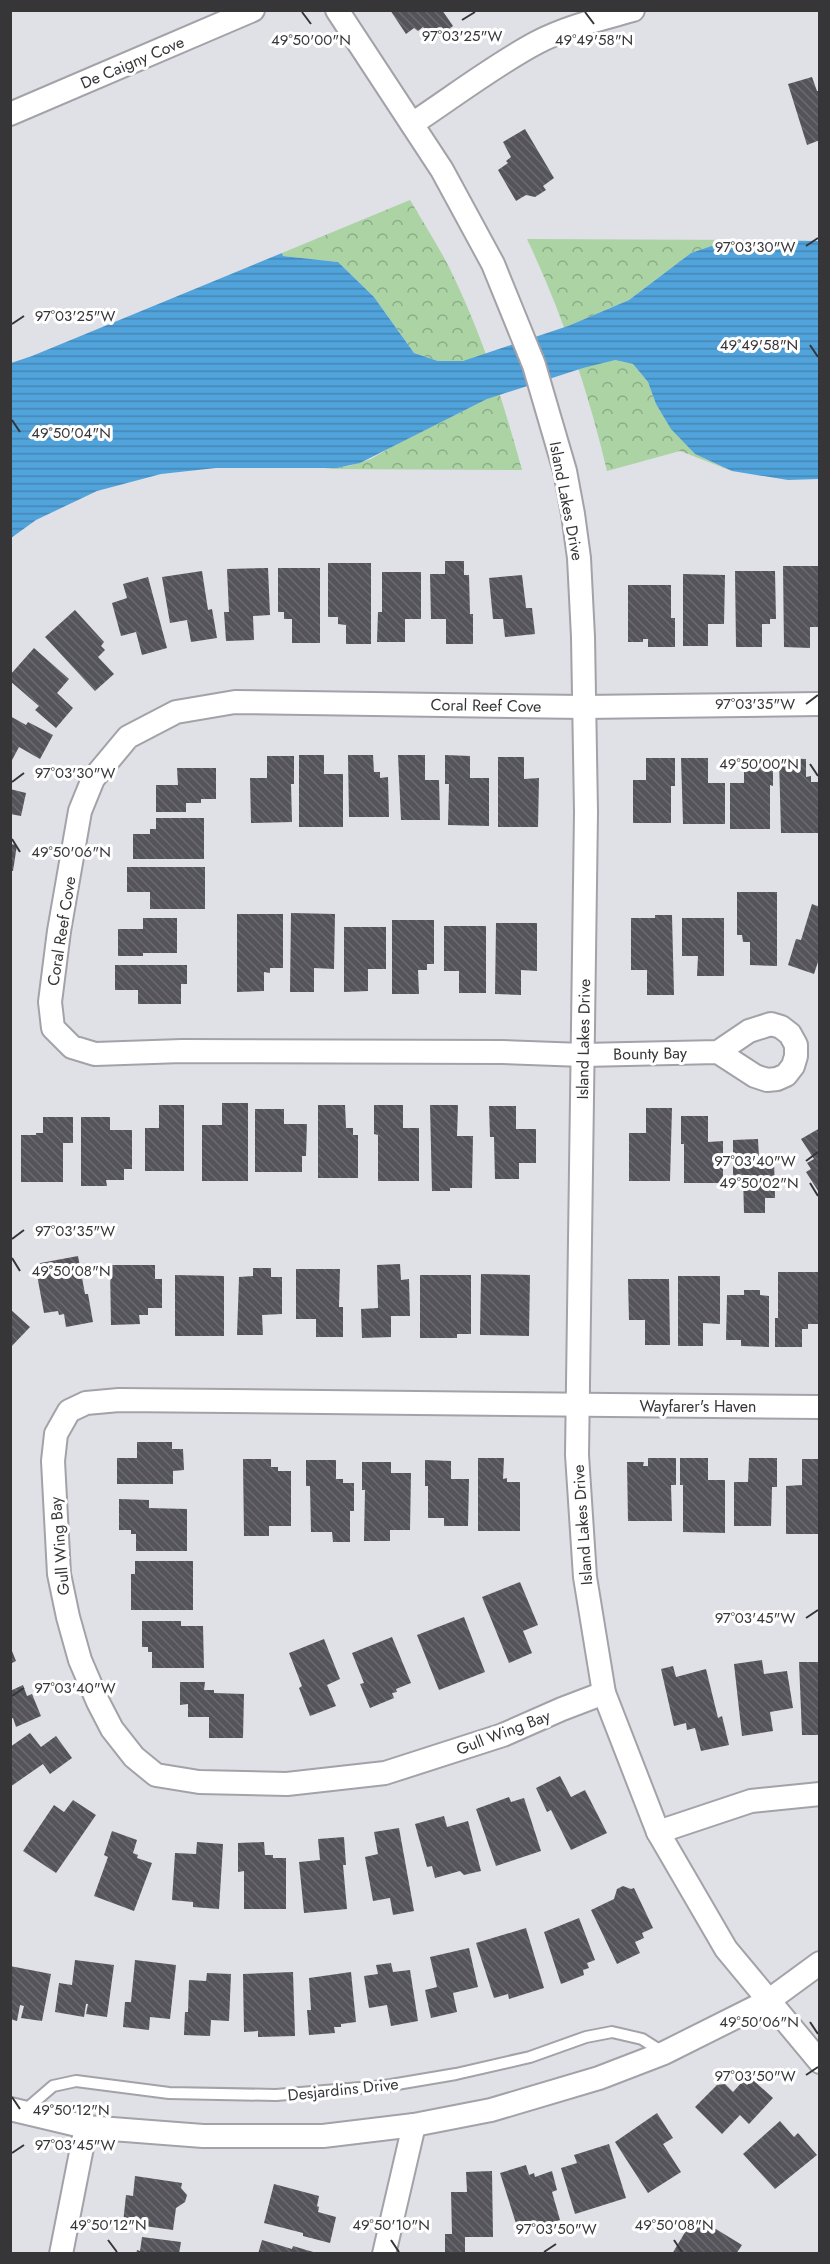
<svg xmlns="http://www.w3.org/2000/svg" width="830" height="2264" font-family="Jost,sans-serif">
<style>
.forest{fill:url(#forest-crowns)}
.water{fill:url(#water-rules)}
.building{fill:url(#building-back-hatch)}
.lines{fill:none;stroke-linecap:round;stroke-linejoin:round}
.lane-casing{stroke:#a2a2a8;stroke-width:14}
.street-casing{stroke:#a2a2a8;stroke-width:26}
.lane{stroke:#fff;stroke-width:10}
.street{stroke:#fff;stroke-width:22}
.ticks{fill:none;stroke:#363538;stroke-width:2}
.labels{text-anchor:middle;stroke-width:6;stroke-linejoin:round;paint-order:stroke}
.street-label{font-size:16px;fill:#363538;stroke:#fff}
.ticks-label{font-size:15px;text-anchor:middle;fill:#363538;stroke:#fff;stroke-width:6;stroke-linejoin:round;paint-order:stroke}
</style>
<defs>
<pattern id="forest-crowns" width="20" height="18" patternUnits="userSpaceOnUse" patternTransform="scale(1.5)"><rect width="20" height="18" fill="#abd3a4"/><path d="M2 6a3 3 0 1 1 6 0M12 15a3 3 0 1 1 6 0" fill="none" stroke="#8cac87"/></pattern>
<pattern id="water-rules" width="6" height="5" patternUnits="userSpaceOnUse" patternTransform="scale(1.5)"><rect width="6" height="5" fill="#51a3db"/><path d="M0 2.5h6" fill="none" stroke="#4486b3"/></pattern>
<pattern id="building-back-hatch" width="6" height="6" patternUnits="userSpaceOnUse" patternTransform="scale(1.5)"><rect width="6" height="6" fill="#54545a"/><path d="M-1 5l2 2M0 0l6 6M5-1l2 2" fill="none" stroke="#6a6a6f"/></pattern>
</defs>
<rect width="100%" height="100%" fill="#e0e0e7"/>
<!-- forest -->
<g class="forest">
<path d="M410,200C423,222 437,244 449,267C481,332 503,400 522,470L324,469L349,466L371,459L393,446L493,396L463,361H438L414,353L374,297L338,262L283,256L282,253Z"/>
<path d="M527,239L746,240L723,242L691,253L629,300L568,326L615,360L633,364L648,382L656,404L672,429L695,454L732,471L680,451L607,471C588,390 562,313 527,239Z"/>
</g>
<!-- water -->
<path class="water" d="M746,240L819,241V479L788,480L732,471L695,454L671,429L656,404L648,382L633,364L615,360L583,368L487,399L360,463L337,468H216L161,474L97,491L36,520L11,538V363L32,356L282,253L283,256L338,262L374,297L414,353L438,361H463L568,326L629,300L691,253L723,242Z"/>
<!-- building -->
<g class="building">
<path d="M390,10H442L453,26L433,41L423,27L418,31L414,28L406,34Z"/>
<path d="M812,77L817,91H820V140L807,145L788,84Z"/>
<path d="M525,129L554,178L543,186L546,190L535,197L526,195L516,201L498,170L508,163L506,161L511,157L503,142Z"/>
<path d="M445,561H464V575H469L470,614H473V644H446V619H431L430,574H445Z"/>
<path d="M328,563H371V644H346V625L338,624V617H328Z"/>
<path d="M783,566H820V627H810V648L784,647Z"/>
<path d="M268,568L270,615L253,616L254,640L226,641L224,612H229L227,569Z"/>
<path d="M278,568H320V643H292V619H284V612H278Z"/>
<path d="M202,571L208,610L212,609L217,638L191,642L187,620L170,623L162,577Z"/>
<path d="M735,571H775L776,619H770V624H762V647H736Z"/>
<path d="M382,572H421V619H405V642H377L378,612H382Z"/>
<path d="M683,574L725,575L724,624H708V646H683Z"/>
<path d="M522,575L526,608H532L535,634L505,637L503,619H493L489,578Z"/>
<path d="M148,577L167,648L142,655L136,632L121,636L112,603L127,598L123,584Z"/>
<path d="M628,585H671V618H675V647H648V639H643V642H628Z"/>
<path d="M75,610L104,642L101,646L105,650L98,657L114,674L95,691L45,637Z"/>
<path d="M34,648L69,679L57,693L73,708L56,728L35,710L39,706L10,681V675Z"/>
<path d="M10,716L26,725L28,722L53,735L40,759L19,747L10,764Z"/>
<path d="M299,755H324V774H343V827H299Z"/>
<path d="M348,755H373L374,772H380V778L388,777L389,817H349Z"/>
<path d="M398,755H425V780H439L440,820H401Z"/>
<path d="M445,755L470,756V778H489V826L448,825L449,784H445Z"/>
<path d="M267,756H294V784H291L292,822L251,823L250,778H267Z"/>
<path d="M498,757H524V779L539,778L538,827H498Z"/>
<path d="M646,758H675V786H671V823H633V780H646Z"/>
<path d="M681,758H708V783H725V824H683Z"/>
<path d="M744,758H773V786L770,785V829H730V783H744Z"/>
<path d="M779,758L806,759V777L811,776V782H820V833H781Z"/>
<path d="M177,768H216V799H201V803H186V812H156V785H178Z"/>
<path d="M10,789L26,793L21,816L10,814Z"/>
<path d="M156,818H204V859H133V834H150V829H156Z"/>
<path d="M10,844L17,845L13,871H10Z"/>
<path d="M127,867H205V909H150V892H127Z"/>
<path d="M737,892H777V966L750,965V942H743L742,935H737Z"/>
<path d="M812,904L820,907V956L814,974L788,965L796,939L801,940Z"/>
<path d="M291,913L335,914L334,969L314,968V992H290Z"/>
<path d="M237,914H283V968H270V973L264,972V991L237,992Z"/>
<path d="M655,915H672L674,995H647V970H631V918H655Z"/>
<path d="M143,918H177V953H143V956H118V929H143Z"/>
<path d="M682,918H724V976H697L698,956H682Z"/>
<path d="M392,920H434V964H427V970H418L419,994H392Z"/>
<path d="M496,923H537V971L521,970V995L495,994Z"/>
<path d="M444,926H486V993H459V971H444Z"/>
<path d="M344,927H386V969H368V991L344,992Z"/>
<path d="M115,965H187V984H181V1004H138V990H115Z"/>
<path d="M222,1103H248V1181H202V1125H222Z"/>
<path d="M159,1105H184V1171H145V1128H159Z"/>
<path d="M318,1105H345L346,1128H353V1135H358V1178H318Z"/>
<path d="M374,1105H403V1128H419V1181H378V1135L374,1134Z"/>
<path d="M430,1105H458L457,1136H473L472,1188H450V1191H432Z"/>
<path d="M489,1106H516V1129H536V1163H519V1179H495L494,1137H490Z"/>
<path d="M646,1108H672L670,1181H629V1133H646Z"/>
<path d="M255,1109H284V1124H307L306,1156H302V1172H255Z"/>
<path d="M681,1116H708V1142L723,1141V1183H684V1144H681Z"/>
<path d="M43,1117H73V1143H63V1182H21V1135H36V1133H43Z"/>
<path d="M81,1117H110V1130H132V1169H124V1180H106L107,1186H81Z"/>
<path d="M820,1128V1194L806,1172L811,1169L807,1163L814,1159L801,1139Z"/>
<path d="M758,1139L759,1158H774L775,1198H765V1213H744L743,1177H733V1140Z"/>
<path d="M78,1256L85,1294H88L93,1322L66,1327L64,1314L59,1315L58,1311L44,1313L35,1264Z"/>
<path d="M400,1264L401,1280L409,1279L410,1316H391V1337L362,1338L361,1309L378,1308L377,1265Z"/>
<path d="M110,1265H155V1279H162V1308H148V1315H139L140,1324L111,1325Z"/>
<path d="M253,1268H271V1277H282V1314L262,1315L263,1335H237L239,1277L253,1276Z"/>
<path d="M296,1269H340L339,1307H343V1337H316V1319H296Z"/>
<path d="M778,1272H818V1324H808V1329H802V1347H775V1318H778Z"/>
<path d="M481,1274L530,1275L529,1336L480,1335Z"/>
<path d="M175,1275L224,1276V1336H175Z"/>
<path d="M420,1275H471V1334H457V1338H420Z"/>
<path d="M678,1276H720V1324L703,1323V1346H678Z"/>
<path d="M628,1279H669L670,1345H645V1320H629Z"/>
<path d="M744,1290H760V1295L769,1296V1347L741,1346V1340H726L727,1295H744Z"/>
<path d="M10,1309L30,1327L10,1348Z"/>
<path d="M137,1442H172V1449H183L184,1470L173,1471V1484H117V1458H137Z"/>
<path d="M478,1458H504L503,1479L507,1478V1482H520V1531H478Z"/>
<path d="M648,1458H676V1485H671L672,1521H628L627,1462H644L643,1466H648Z"/>
<path d="M680,1458H708V1480H725V1533L683,1532V1485H680Z"/>
<path d="M749,1458H777V1487H772L771,1526H734V1482H748Z"/>
<path d="M243,1459H271V1467H278V1471H291V1526H269V1536H244Z"/>
<path d="M802,1459H820V1534H786V1486L802,1485Z"/>
<path d="M306,1460H336V1479H343V1483H354V1511H350V1542H333L332,1532H311L310,1486H306Z"/>
<path d="M425,1460L451,1461V1479H469L468,1526H444V1518H428V1486H425Z"/>
<path d="M362,1462H391V1473H411L410,1530H390V1541H364L365,1490H362Z"/>
<path d="M119,1499L149,1500V1508L187,1509V1551H136V1534H131V1530H119Z"/>
<path d="M135,1561H193V1610H131V1574H135Z"/>
<path d="M520,1582L538,1625L523,1631L532,1653L509,1663L482,1597Z"/>
<path d="M464,1617L485,1672L439,1690L417,1635Z"/>
<path d="M142,1621H181V1626H203L204,1668H152V1652H148V1647H142Z"/>
<path d="M392,1637L411,1683L396,1689L397,1692L392,1693L394,1698L370,1708L360,1684L364,1683L352,1653Z"/>
<path d="M324,1639L340,1679L327,1685L336,1706L310,1716L299,1688L302,1686L289,1653Z"/>
<path d="M10,1646L16,1661L10,1664Z"/>
<path d="M762,1660L764,1674L787,1671L793,1708L770,1712L773,1731L742,1736L734,1664Z"/>
<path d="M799,1662H820V1735H802Z"/>
<path d="M673,1666L676,1677L706,1669L718,1718L722,1716L729,1745L701,1751L695,1728L687,1730L686,1723L674,1726L661,1669Z"/>
<path d="M180,1682H205L204,1690H214V1693L244,1694L243,1738H209V1717H188V1704L180,1705Z"/>
<path d="M23,1685L27,1696L32,1694L41,1716L16,1727L13,1718L10,1719V1691Z"/>
<path d="M30,1733L41,1747L56,1736L72,1758L50,1774L43,1764L10,1787V1747Z"/>
<path d="M560,1776L571,1797L585,1790L607,1833L571,1850L551,1810L547,1812L536,1788Z"/>
<path d="M509,1797L511,1802L524,1798L541,1851L496,1866L476,1809Z"/>
<path d="M73,1800L96,1815L56,1873L23,1851L54,1805L64,1812Z"/>
<path d="M444,1816L447,1827L468,1821L481,1871L464,1875L460,1871L435,1878L432,1866L427,1867L415,1824Z"/>
<path d="M399,1828L414,1911L393,1915L390,1898L373,1901L365,1857L378,1854L374,1832Z"/>
<path d="M112,1831L137,1840L133,1853L138,1855L137,1858L152,1863L134,1911L94,1896L108,1857L104,1855Z"/>
<path d="M344,1837L346,1865H343L347,1909L304,1913L299,1862L320,1860L318,1839Z"/>
<path d="M197,1842L223,1844L219,1909L193,1907V1902L172,1900L175,1853L196,1854Z"/>
<path d="M264,1842L265,1855H273V1858H286V1909H244V1871L238,1872V1843Z"/>
<path d="M623,1886L631,1889L634,1888L653,1928L642,1933L644,1938L635,1942L640,1953L617,1964L591,1910L614,1899L617,1889Z"/>
<path d="M579,1918L595,1960L587,1963L589,1968L583,1970L584,1975L561,1984L544,1932Z"/>
<path d="M526,1928L544,1988L509,1999L508,1994L494,1998L476,1943Z"/>
<path d="M469,1948L478,1987L453,1993L457,2012L431,2018L425,1990L437,1987L430,1957Z"/>
<path d="M75,1960L114,1965L107,2017L86,2014L88,2004H86L84,2017L55,2012L59,1983L72,1985Z"/>
<path d="M135,1960L176,1965L170,2019L150,2017L149,2030L123,2027L125,2002H131Z"/>
<path d="M391,1963L393,1972L410,1970L418,2021L391,2026L387,2005L369,2008L364,1976L378,1974L376,1965Z"/>
<path d="M10,1966L51,1974L42,2021L21,2018L24,2006L20,2005L17,2021L10,2019Z"/>
<path d="M293,1972L295,2036L258,2037V2031L244,2032L243,1974Z"/>
<path d="M351,1972L356,2022L341,2024V2027H334L335,2033L309,2035L307,2010H311L309,1978Z"/>
<path d="M207,1973L231,1974L229,2021L211,2020L210,2036L184,2035L185,2012H188L189,1980L206,1981Z"/>
<path d="M753,2080L773,2098L749,2124L740,2115L722,2134L695,2107L717,2085L725,2084L733,2092L743,2081L747,2085Z"/>
<path d="M657,2113L673,2138L663,2144L681,2172L648,2193L615,2142Z"/>
<path d="M780,2121L794,2137L798,2133L817,2155L775,2189L743,2154Z"/>
<path d="M609,2144L626,2198L575,2214L561,2168L577,2163L574,2155Z"/>
<path d="M526,2165L529,2175L534,2173L535,2177L552,2171L557,2190L552,2192L560,2220L519,2233L500,2173Z"/>
<path d="M492,2171L493,2237H465V2252H445V2234H452L451,2192H467L466,2172Z"/>
<path d="M135,2176L182,2183L181,2188L187,2195L185,2202L176,2208L173,2230L123,2223L126,2195L133,2196Z"/>
<path d="M274,2184L319,2196L317,2206L319,2207L318,2212L336,2217L330,2243L303,2236V2233L264,2223Z"/>
<path d="M693,2219L709,2229L711,2226L742,2245L736,2254H672Z"/>
<path d="M142,2237L181,2242L179,2254H136L137,2250L140,2251Z"/>
<path d="M262,2240L292,2249L293,2246L320,2254H258Z"/>
</g>
<g class="lines">
<defs>
<path id="lane" d="M24,2111L53,2086L76,2081L169,2093L276,2095L385,2086L456,2074L530,2057L586,2037L612,2032L642,2039L664,2053"/>
<g id="street">
<path d="M337,10L442,170L493,264L534,365L565,471L573,514L579,558L583,637L586,812L577,1455L585,1577L604,1693L658,1832L726,1949L820,2062"/>
<path d="M10,114L253,10"/>
<path d="M412,124C453,97 493,66 536,43C566,27 601,19 633,10"/>
<path d="M718,1052L755,1076L767,1080L777,1079L786,1075L793,1066L796,1056V1045L790,1034L781,1027L771,1024L749,1031L718,1052L583,1055L502,1052L182,1051L95,1054L72,1047L53,1028L50,1002L59,931L80,811L93,779L128,737L176,712L235,702L583,707L820,704"/>
<path d="M604,1693L562,1709L503,1735L385,1773L287,1784L199,1782L156,1775L134,1757L112,1729L98,1702L80,1660L68,1617L59,1574L53,1461L56,1434L69,1411L86,1403L119,1400L820,1407"/>
<path d="M658,1832L751,1801L820,1794"/>
<path d="M10,2109L86,2127L203,2136H323L414,2125L491,2110L599,2078L664,2053L768,2001L820,1963"/>
<path d="M61,2254L86,2127"/>
<path d="M384,2254L414,2125"/>
</g>
</defs>
<!-- lane casing -->
<use href="#lane" class="lane-casing"/>
<!-- street casing -->
<use href="#street" class="street-casing"/>
<!-- lane -->
<use href="#lane" class="lane"/>
<!-- street -->
<use href="#street" class="street"/>
</g>
<!-- ticks -->
<path class="ticks" d="M302,12L311,24M585,12L594,24M462,20L475,12M806,246L818,238M12,324L24,316M810,345L818,357M12,420L20,432M806,704L818,695M810,764L818,776M12,782L24,773M12,839L20,852M806,1161L818,1152M810,1183L818,1196M12,1239L24,1230M12,1258L20,1271M806,1618L818,1610M12,1696L24,1688M810,2022L818,2034M806,2075L818,2067M12,2097L20,2109M12,2153L24,2145M108,2240L117,2252M391,2240L399,2252M674,2240L682,2252M544,2252L556,2244"/>
<g class="labels">
<!-- street labels -->
<g class="street-label">
<text transform="translate(132 62) rotate(-23)" y="6">De Caigny Cove</text>
<text transform="translate(567 501) rotate(79)" y="6">Island Lakes Drive</text>
<text transform="translate(486 705) rotate(1)" y="6">Coral Reef Cove</text>
<text transform="translate(61 931) rotate(-81)" y="6">Coral Reef Cove</text>
<text transform="translate(583 1039) rotate(-89)" y="6">Island Lakes Drive</text>
<text transform="translate(650 1053) rotate(-1)" y="6">Bounty Bay</text>
<text x="698" y="1412">Wayfarer's Haven</text>
<text transform="translate(582 1525) rotate(-94)" y="6">Island Lakes Drive</text>
<text transform="translate(59 1546) rotate(-95)" y="6">Gull Wing Bay</text>
<text transform="translate(503 1732) rotate(-21)" y="6">Gull Wing Bay</text>
<text transform="translate(343 2089) rotate(-6)" y="6">Desjardins Drive</text>
</g>
</g>
<g class="ticks-label">
<text x="462" y="41">97°03'25"W</text>
<text x="311" y="45">49°50'00"N</text>
<text x="594" y="45">49°49'58"N</text>
<text x="755" y="252">97°03'30"W</text>
<text x="75" y="321">97°03'25"W</text>
<text x="759" y="350">49°49'58"N</text>
<text x="71" y="438">49°50'04"N</text>
<text x="755" y="709">97°03'35"W</text>
<text x="759" y="769">49°50'00"N</text>
<text x="75" y="778">97°03'30"W</text>
<text x="71" y="857">49°50'06"N</text>
<text x="755" y="1166">97°03'40"W</text>
<text x="759" y="1188">49°50'02"N</text>
<text x="75" y="1236">97°03'35"W</text>
<text x="71" y="1276">49°50'08"N</text>
<text x="755" y="1623">97°03'45"W</text>
<text x="75" y="1693">97°03'40"W</text>
<text x="759" y="2027">49°50'06"N</text>
<text x="755" y="2081">97°03'50"W</text>
<text x="71" y="2115">49°50'12"N</text>
<text x="75" y="2150">97°03'45"W</text>
<text x="108" y="2230">49°50'12"N</text>
<text x="391" y="2230">49°50'10"N</text>
<text x="674" y="2230">49°50'08"N</text>
<text x="556" y="2234">97°03'50"W</text>
</g>
<!-- border -->
<rect width="830" height="2264" fill="none" stroke="#363538" stroke-width="24"/>
</svg>
